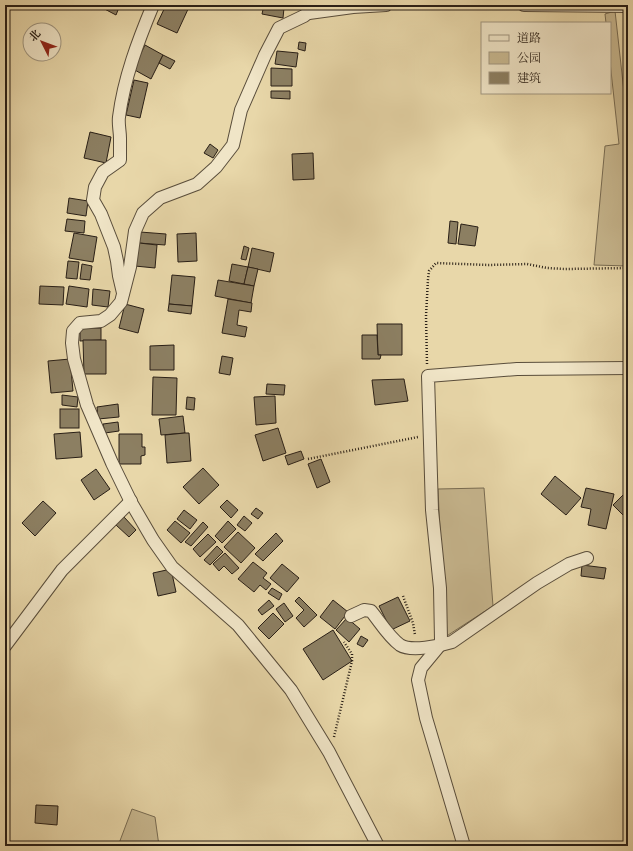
<svg xmlns="http://www.w3.org/2000/svg" width="633" height="851" font-family="'Sorts Mill Goudy','Noto Serif SC',serif">
<style>
.green{fill:#c8b890;stroke:#786c53}
.building{fill:#8c7f62;stroke:#291f16}
.lines{fill:none;stroke-linecap:round;stroke-linejoin:round}
.minor-casing{stroke:#594d3b;stroke-width:14}
.path{stroke:#291f16;stroke-width:2.5;stroke-dasharray:1 2;stroke-linecap:butt}
.minor{stroke:#f0e5c7;stroke-width:12}
</style>
<rect width="100%" height="100%" fill="#e8d7a9"/>
<filter id="stains"><feTurbulence type="fractalNoise" baseFrequency=".005" numOctaves="4"/><feColorMatrix values="0 0 0 0 .2 0 0 0 0 .09 0 0 0 0 .02 0 0 0 .5 -.17"/></filter>
<radialGradient id="worn" r=".72"><stop offset=".6" stop-color="#630" stop-opacity="0"/><stop offset="1" stop-color="#630" stop-opacity=".3"/></radialGradient>
<!-- green -->
<g class="green">
<path d="M615,11L628,128V266L594,265L605,146L619,144L610,62V23H606L605,14Z"/>
<path d="M484,488L493,606L445,637L438,489Z"/>
<path d="M132,809L155,817L159,846H118Z"/>
</g>
<!-- building -->
<g class="building">
<path d="M97,5H120L116,15Z"/>
<path d="M166,5H185L189,7L177,33L157,24Z"/>
<path d="M264,5L284,8L283,18L262,14Z"/>
<path d="M266,5H287L286,9Z"/>
<path d="M299,42L306,43L305,51L298,49Z"/>
<path d="M145,45L163,55L151,79L133,69Z"/>
<path d="M277,51L298,53L296,67L275,64Z"/>
<path d="M163,55L175,61L170,69L159,63Z"/>
<path d="M271,68L292,69V86H271Z"/>
<path d="M134,80L148,83L140,118L126,115Z"/>
<path d="M271,91H290V99L271,98Z"/>
<path d="M90,132L111,137L106,163L84,158Z"/>
<path d="M210,144L218,150L213,158L204,153Z"/>
<path d="M313,153L314,179L293,180L292,154Z"/>
<path d="M69,198L88,201L86,216L67,213Z"/>
<path d="M67,219L85,221L84,233L65,231Z"/>
<path d="M450,221L458,222L456,244L448,243Z"/>
<path d="M461,224L478,227L475,246L458,244Z"/>
<path d="M140,232L166,234L165,245L139,243Z"/>
<path d="M74,233L97,237L93,262L69,258Z"/>
<path d="M196,233L197,261L178,262L177,234Z"/>
<path d="M139,243L157,245L155,268L135,266Z"/>
<path d="M244,246L249,248L246,260L241,259Z"/>
<path d="M252,248L274,253L270,272L248,267Z"/>
<path d="M68,261L79,262L77,279L66,278Z"/>
<path d="M82,264L92,266L90,280L80,279Z"/>
<path d="M232,264L248,267L244,284L229,281Z"/>
<path d="M248,267L258,269L254,286L244,284Z"/>
<path d="M172,275L195,277L192,306L169,304Z"/>
<path d="M218,280L254,286L251,303L215,296Z"/>
<path d="M40,286L64,287L63,305L39,304Z"/>
<path d="M69,286L89,289L87,307L66,304Z"/>
<path d="M93,289L110,291L108,307L92,305Z"/>
<path d="M228,299L252,303L251,312L239,310L237,325L247,327L245,337L222,333Z"/>
<path d="M125,304L144,309L138,333L119,328Z"/>
<path d="M169,304L192,306L191,314L168,311Z"/>
<path d="M377,324H402V355H378Z"/>
<path d="M80,328H101V340L80,341Z"/>
<path d="M362,335H377L378,355H381L380,359H362Z"/>
<path d="M83,340H106V374H84Z"/>
<path d="M174,345V370H150V346Z"/>
<path d="M222,356L233,358L230,375L219,373Z"/>
<path d="M70,359L73,391L51,393L48,361Z"/>
<path d="M153,377L177,378L176,415H152Z"/>
<path d="M404,379L408,401L375,405L372,380Z"/>
<path d="M267,384L285,385L284,395L266,394Z"/>
<path d="M62,395L78,397L77,407L62,405Z"/>
<path d="M275,396L276,423L256,425L254,397Z"/>
<path d="M187,397L195,398L194,410L186,409Z"/>
<path d="M118,404L119,417L98,419L97,407Z"/>
<rect x="60" y="409" width="19" height="19"/>
<path d="M183,416L185,433L161,435L159,419Z"/>
<path d="M118,422L119,431L105,433L103,424Z"/>
<path d="M278,428L286,453L263,461L255,435Z"/>
<path d="M80,432L82,457L56,459L54,434Z"/>
<path d="M185,433H189L191,461L167,463L165,435Z"/>
<path d="M119,434H142V447H145V455L141,456V464H119Z"/>
<path d="M301,451L304,459L288,465L285,456Z"/>
<path d="M321,459L330,482L317,488L308,464Z"/>
<path d="M203,468L219,485L199,504L183,487Z"/>
<path d="M96,469L110,489L94,500L81,480Z"/>
<path d="M555,476L581,498L566,515L541,494Z"/>
<path d="M586,488L614,494L606,529L588,525L591,509L581,507Z"/>
<path d="M628,490V520L613,505Z"/>
<path d="M227,500L238,510L231,518L220,507Z"/>
<path d="M43,501L56,513L35,536L22,523Z"/>
<path d="M256,508L263,513L258,519L251,514Z"/>
<path d="M184,510L197,520L190,529L177,519Z"/>
<path d="M244,516L252,523L245,531L237,525Z"/>
<path d="M124,517L136,530L129,537L116,525Z"/>
<path d="M175,521L190,533L181,543L167,530Z"/>
<path d="M228,521L236,529L222,543L215,536Z"/>
<path d="M203,522L208,527L191,546L185,542Z"/>
<path d="M238,532L255,548L241,563L224,547Z"/>
<path d="M276,533L283,541L263,561L255,554Z"/>
<path d="M208,534L216,542L200,557L193,549Z"/>
<path d="M217,546L223,552L210,565L204,560Z"/>
<path d="M225,553L239,568L232,574L224,566L219,571L213,564Z"/>
<path d="M253,562L267,573L263,578L271,584L266,590L260,585L254,592L238,579Z"/>
<path d="M282,564L299,578L287,592L270,578Z"/>
<path d="M582,565L606,568L604,579L581,576Z"/>
<path d="M171,569L176,592L158,596L153,573Z"/>
<path d="M272,588L282,594L279,600L268,593Z"/>
<path d="M299,597L317,615L304,627L296,618L304,610L295,601Z"/>
<path d="M398,597L410,621L391,630L379,606Z"/>
<path d="M269,600L274,606L262,615L258,610Z"/>
<path d="M333,600L348,612L335,629L320,617Z"/>
<path d="M284,603L293,616L285,622L276,609Z"/>
<path d="M273,613L284,624L269,639L258,628Z"/>
<path d="M347,618L360,629L349,642L336,630Z"/>
<path d="M333,630L352,661L323,680L303,649Z"/>
<path d="M361,636L368,640L363,647L357,644Z"/>
<path d="M36,805L58,806L57,825L35,823Z"/>
</g>
<g class="lines">
<defs>
<g id="minor">
<path d="M318,5L304,16L279,28L265,55L241,110L233,145L216,167L197,184L160,198L143,213L135,231L130,267L121,302L110,315L101,321L80,323L73,331L72,343L74,359L87,405L112,463L132,504L153,540L172,567L238,625L291,690L329,752L378,846"/>
<path d="M524,5L628,6"/>
<path d="M309,13L353,7L386,5"/>
<path d="M123,293L119,276L117,261L114,247L101,214L93,200L95,187L103,172L120,160C120,153 120,145 120,138C120,131 118,124 119,117C124,78 138,41 153,5"/>
<path d="M351,616L364,610L371,611C380,622 388,636 400,645C411,652 439,646 452,642L537,583L569,564L587,558"/>
<path d="M5,646L62,570L131,501"/>
<path d="M464,846L426,718L418,680L421,668L440,645L441,640L440,588L432,510L428,376L517,369L628,368"/>
</g>
</defs>
<!-- minor casing -->
<use href="#minor" class="minor-casing"/>
<!-- path -->
<g class="path">
<path d="M427,364L426,316L428,279L429,271L436,263L489,265L527,264L547,268L565,269L628,268"/>
<path d="M308,459L418,437"/>
<path d="M403,596L413,623L415,635"/>
<path d="M334,737L352,661V654L344,642"/>
</g>
<!-- minor -->
<use href="#minor" class="minor"/>
</g>
<!-- margin -->
<rect width="633" height="851" fill="none" stroke="#e8d7a9" stroke-width="20"/>
<rect x="6" y="6" width="621" height="839" fill="none" stroke="#291f16" stroke-width="2"/>
<rect x="10" y="10" width="613" height="831" fill="none" stroke="#291f16"/>
<!-- legend -->
<rect x="481" y="22" width="130" height="72" fill="#f0e5c7" stroke="#a09680"/>
<rect x="489" y="35" width="20" height="6" fill="#f0e5c7" stroke="#a09680"/>
<text x="517" y="42" font-size="12" fill="#291f16">道路</text>
<rect x="489" y="52" width="20" height="12" fill="#c8b890" stroke="#a09680"/>
<text x="517" y="62" font-size="12" fill="#291f16">公园</text>
<rect x="489" y="72" width="20" height="12" fill="#8c7f62" stroke="#a09680"/>
<text x="517" y="82" font-size="12" fill="#291f16">建筑</text>
<!-- north arrow -->
<g transform="translate(42 42) rotate(312)"><circle r="19" fill="#f0e5c7" stroke="#a09680"/>
<path d="M0-3L7 15L0 10L-7 15Z" fill="#8f2418"/>
<text y="-6" font-size="11" font-weight="bold" text-anchor="middle" fill="#291f16">北</text>
</g>
<rect width="100%" height="100%" filter="url(#stains)"/>
<rect width="100%" height="100%" fill="url(#worn)"/>
</svg>
